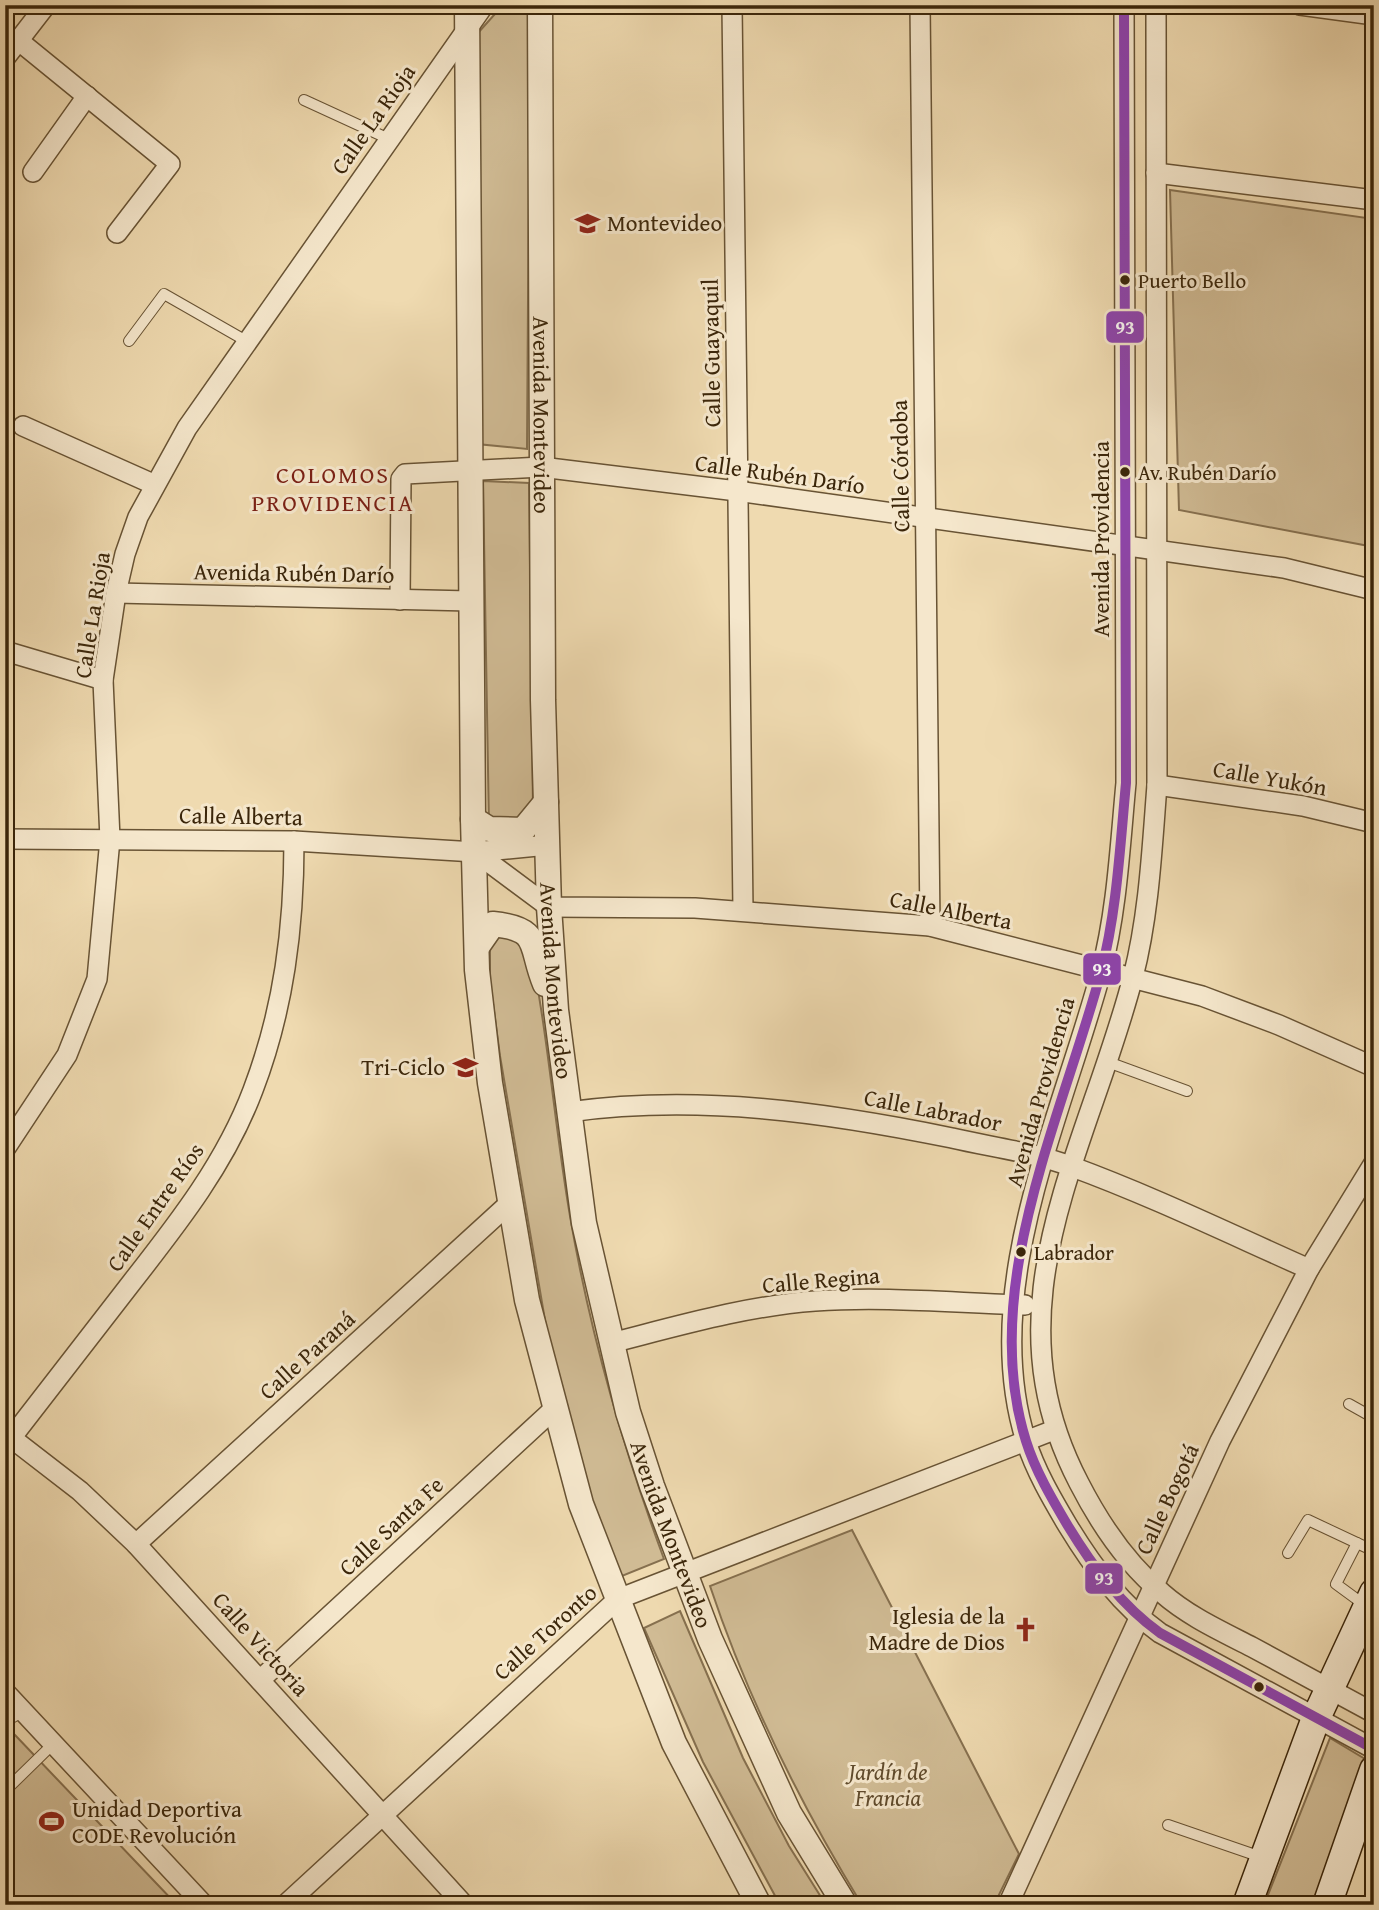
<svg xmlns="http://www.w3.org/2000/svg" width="1379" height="1910" font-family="'Gentium Book Plus',serif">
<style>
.green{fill:#d0bb94;stroke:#86704f;stroke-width:2}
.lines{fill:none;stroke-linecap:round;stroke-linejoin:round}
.service-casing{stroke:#685334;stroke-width:12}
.minor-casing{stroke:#685334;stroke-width:22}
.tertiary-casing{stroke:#685334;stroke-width:27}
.secondary-casing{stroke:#3b260a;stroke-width:31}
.service{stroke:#f5e7cc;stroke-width:10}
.minor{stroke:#f5e7cc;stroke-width:19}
.tertiary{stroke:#f5e7cc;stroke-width:24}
.secondary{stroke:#f5e7cc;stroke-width:28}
.bus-1-casing{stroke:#f5e7cc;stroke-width:16}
.bus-1{stroke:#8e44ad;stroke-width:10}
.bus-dot{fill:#3b260a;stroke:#f5e7cc;stroke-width:2.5}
.labels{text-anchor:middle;stroke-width:6;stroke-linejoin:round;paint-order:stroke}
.bus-label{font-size:21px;fill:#3b260a;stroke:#f5e7cc;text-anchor:start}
.street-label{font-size:23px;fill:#3b260a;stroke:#f5e7cc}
.poi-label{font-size:23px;fill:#3b260a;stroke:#f5e7cc;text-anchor:start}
.park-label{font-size:23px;font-style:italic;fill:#604b2c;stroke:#f5e7cc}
.neighbourhood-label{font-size:24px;letter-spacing:2px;fill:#7a1f14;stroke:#f5e7cc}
.line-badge{stroke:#f5e7cc;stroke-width:2.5}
.badge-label{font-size:19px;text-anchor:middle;font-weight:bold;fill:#fff}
</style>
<rect width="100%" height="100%" fill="#efdab0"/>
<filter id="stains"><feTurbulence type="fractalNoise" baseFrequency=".00286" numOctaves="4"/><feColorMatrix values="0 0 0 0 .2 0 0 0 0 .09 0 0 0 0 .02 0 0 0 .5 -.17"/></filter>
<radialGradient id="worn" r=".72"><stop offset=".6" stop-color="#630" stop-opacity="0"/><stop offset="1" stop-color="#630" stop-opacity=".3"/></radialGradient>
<!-- green -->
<g class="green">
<path d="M503,5H530L527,449L477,444V34Z"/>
<path d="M1170,190L1374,219V547L1179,510Z"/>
<path d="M483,481L529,483L533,809L524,821L489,827Z"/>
<path d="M490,931L528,937C548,1030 554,1123 570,1216C590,1333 623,1448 664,1559L617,1578L594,1515L547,1332L500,1056L490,981Z"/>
<path d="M852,1530L1019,1854L994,1905H862C801,1805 747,1697 710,1586Z"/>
<path d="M680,1611L743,1758L789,1846L826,1905H780L703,1762L644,1628Z"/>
<path d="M15,1735L177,1905H5V1739Z"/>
<path d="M1330,1738L1370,1762L1317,1905H1264Z"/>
</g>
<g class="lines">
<defs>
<g id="service">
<path d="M304,100L389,139"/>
<path d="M129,341L164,294L248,342"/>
<path d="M1105,1061L1187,1091"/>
<path d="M1349,1404L1374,1418"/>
<path d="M1357,1543L1336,1584L1366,1606"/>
<path d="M1288,1553L1308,1520L1374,1551"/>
<path d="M5,1722L23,1711"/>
<path d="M6,1790L53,1744"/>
<path d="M1168,1825L1264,1858"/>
</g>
<g id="minor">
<path d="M732,5L743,911"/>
<path d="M920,5L930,926"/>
<path d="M1124,5L1126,783C1120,846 1117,911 1101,972C1062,1117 978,1289 1026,1441C1035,1470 1052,1499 1068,1526C1093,1567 1121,1605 1160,1633L1374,1749"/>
<path d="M1156,5L1157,785C1152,849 1149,915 1133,977C1088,1151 985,1304 1079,1483C1100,1524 1126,1563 1162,1593C1188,1616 1221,1631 1252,1647C1292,1669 1333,1691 1374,1713"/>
<path d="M1300,5L1374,15"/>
<path d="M19,41L170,164L117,233"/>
<path d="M5,58L46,5"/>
<path d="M33,172L87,96"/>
<path d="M1156,173L1374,200"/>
<path d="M23,426L153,484"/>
<path d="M116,593L470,601"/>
<path d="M400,600L401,479L405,474L541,467L737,491L1284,568L1374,590"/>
<path d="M5,651L103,680"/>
<path d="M1157,785L1303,806L1374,823"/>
<path d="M5,839L294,841L475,852L548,845"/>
<path d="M475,852L549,907L695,908L930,926L1202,996L1279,1025L1374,1067"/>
<path d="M568,1112C697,1094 825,1112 952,1138C991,1147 1032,1152 1070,1166C1152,1196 1230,1234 1309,1269"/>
<path d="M5,1149L67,1055L97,979L110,839L103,680L116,593L125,554L138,517L187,428L484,5"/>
<path d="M611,1343C678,1326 746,1306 815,1301C885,1296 955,1303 1025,1305"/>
<path d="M5,1433L80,1491L136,1544L464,1905"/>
<path d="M5,1446C47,1391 90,1337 132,1282C179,1222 226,1162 253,1090C284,1009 294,927 294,841"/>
<path d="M136,1544L511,1202"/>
<path d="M260,1680L555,1408"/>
<path d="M5,1692L204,1905"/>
<path d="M285,1905L618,1599L1054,1430"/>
<path d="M1008,1905L1220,1441L1309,1269L1374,1163"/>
</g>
<g id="tertiary">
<path d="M467,5L473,819L477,970L490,1083L527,1300L581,1504L674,1743L759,1905"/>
<path id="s1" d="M540,5L543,700L549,907L556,1010L584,1223L628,1412L652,1486L710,1639L789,1813L845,1905"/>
<path d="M473,819L489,829L523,830L546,802"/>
<path d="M477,947L493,924C542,929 529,945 545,984"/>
</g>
<g id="secondary">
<path d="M1247,1905L1316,1718L1374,1593"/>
<path d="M1327,1905L1374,1770"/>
</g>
</defs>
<!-- service casing -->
<use href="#service" class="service-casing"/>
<!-- minor casing -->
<use href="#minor" class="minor-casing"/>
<!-- tertiary casing -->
<use href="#tertiary" class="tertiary-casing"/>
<!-- secondary casing -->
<use href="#secondary" class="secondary-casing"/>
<!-- service -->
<use href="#service" class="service"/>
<!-- minor -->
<use href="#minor" class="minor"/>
<!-- tertiary -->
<use href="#tertiary" class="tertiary"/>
<!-- secondary -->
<use href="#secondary" class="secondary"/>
<defs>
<path id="bus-1" d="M1124,5L1126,783C1120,846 1117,911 1101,972C1062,1117 978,1289 1026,1441C1035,1470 1052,1499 1068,1526C1093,1567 1121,1605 1160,1633L1374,1749"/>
</defs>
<!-- bus-1 casing -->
<use href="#bus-1" class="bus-1-casing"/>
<!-- bus-1 -->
<use href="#bus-1" class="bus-1"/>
</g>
<!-- icons -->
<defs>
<symbol id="school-bare" viewBox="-9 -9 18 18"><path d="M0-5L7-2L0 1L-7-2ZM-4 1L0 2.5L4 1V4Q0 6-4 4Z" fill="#8f2418" stroke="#f5e7cc" stroke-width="2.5" paint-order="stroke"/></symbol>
<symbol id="church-bare" viewBox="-9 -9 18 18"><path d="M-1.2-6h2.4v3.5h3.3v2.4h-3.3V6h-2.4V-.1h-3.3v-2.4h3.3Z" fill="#8f2418" stroke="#f5e7cc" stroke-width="2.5" paint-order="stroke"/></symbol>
<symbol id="stadium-bare" viewBox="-9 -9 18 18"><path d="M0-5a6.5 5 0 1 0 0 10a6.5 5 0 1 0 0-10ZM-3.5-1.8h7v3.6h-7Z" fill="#8f2418" stroke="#f5e7cc" stroke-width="2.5" paint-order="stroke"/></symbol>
</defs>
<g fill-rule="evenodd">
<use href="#school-bare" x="570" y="206" width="35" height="35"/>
<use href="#school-bare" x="448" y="1050" width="35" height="35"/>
<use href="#church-bare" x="1008" y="1612" width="35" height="35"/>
<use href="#stadium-bare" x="34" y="1804" width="35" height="35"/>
</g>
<!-- markers -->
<g class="bus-dot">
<circle cx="1125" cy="280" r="6"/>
<circle cx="1125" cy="472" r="6"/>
<circle cx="1021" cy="1252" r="6"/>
<circle cx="1259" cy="1687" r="6"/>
</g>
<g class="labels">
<!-- bus labels -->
<g class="bus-label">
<text x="1138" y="288">Puerto Bello</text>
<text x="1138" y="480">Av. Rubén Darío</text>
<text x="1034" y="1260">Labrador</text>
</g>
<!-- street labels -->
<g class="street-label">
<text transform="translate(373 119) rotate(-55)" y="8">Calle La Rioja</text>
<text transform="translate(711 353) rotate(-91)" y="8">Calle Guayaquil</text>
<text dy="8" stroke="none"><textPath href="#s1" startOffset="410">Avenida Montevideo</textPath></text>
<text transform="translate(900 466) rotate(-91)" y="8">Calle Córdoba</text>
<text transform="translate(780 474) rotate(8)" y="8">Calle Rubén Darío</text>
<text transform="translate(1101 539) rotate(-90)" y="8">Avenida Providencia</text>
<text transform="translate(294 573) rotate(1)" y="8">Avenida Rubén Darío</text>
<text transform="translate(92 615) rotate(-81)" y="8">Calle La Rioja</text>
<text transform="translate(1270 778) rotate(10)" y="8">Calle Yukón</text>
<text transform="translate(241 816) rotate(1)" y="8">Calle Alberta</text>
<text transform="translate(951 910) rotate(11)" y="8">Calle Alberta</text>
<text dy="8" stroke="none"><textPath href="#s1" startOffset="976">Avenida Montevideo</textPath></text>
<text transform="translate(1040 1092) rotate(-74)" y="8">Avenida Providencia</text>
<text transform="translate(933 1110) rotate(11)" y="8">Calle Labrador</text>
<text transform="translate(155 1207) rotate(-55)" y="8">Calle Entre Ríos</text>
<text transform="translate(821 1280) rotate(-5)" y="8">Calle Regina</text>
<text transform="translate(307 1355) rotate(-42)" y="8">Calle Paraná</text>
<text transform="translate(1167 1499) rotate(-65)" y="8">Calle Bogotá</text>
<text transform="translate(391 1526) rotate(-43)" y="8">Calle Santa Fe</text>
<text dy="8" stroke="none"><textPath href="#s1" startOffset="1544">Avenida Montevideo</textPath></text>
<text transform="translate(545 1632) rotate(-42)" y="8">Calle Toronto</text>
<text transform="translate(261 1644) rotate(48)" y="8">Calle Victoria</text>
</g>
<!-- poi labels -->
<g class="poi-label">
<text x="607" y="231">Montevideo</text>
<text x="445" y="1075" text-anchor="end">Tri-Ciclo</text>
<text x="1005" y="1624" text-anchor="end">Iglesia de la<tspan x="1005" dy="26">Madre de Dios</tspan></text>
<text x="72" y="1817">Unidad Deportiva<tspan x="72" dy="26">CODE Revolución</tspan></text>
</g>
<!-- park labels -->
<g class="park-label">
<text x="888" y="1780">Jardín de<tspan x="888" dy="26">Francia</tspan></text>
</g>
<!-- neighbourhood labels -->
<g class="neighbourhood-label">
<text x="333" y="483">COLOMOS<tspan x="333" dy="28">PROVIDENCIA</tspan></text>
</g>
</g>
<g class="line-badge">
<rect x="1105" y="310" width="40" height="34" rx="7" fill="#8e44ad"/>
<rect x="1082" y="952" width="40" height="34" rx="7" fill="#8e44ad"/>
<rect x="1084" y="1562" width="40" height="33" rx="7" fill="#8e44ad"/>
</g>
<g class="badge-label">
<text x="1125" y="334">93</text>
<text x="1102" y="976">93</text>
<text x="1104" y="1585">93</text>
</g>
<!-- margin -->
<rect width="1379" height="1910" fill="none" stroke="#efdab0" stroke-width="28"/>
<rect x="7" y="7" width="1365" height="1896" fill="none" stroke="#3b260a" stroke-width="3.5"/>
<rect x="14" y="14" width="1351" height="1882" fill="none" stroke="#3b260a" stroke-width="2"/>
<rect width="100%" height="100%" filter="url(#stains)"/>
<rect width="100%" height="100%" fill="url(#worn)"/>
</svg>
